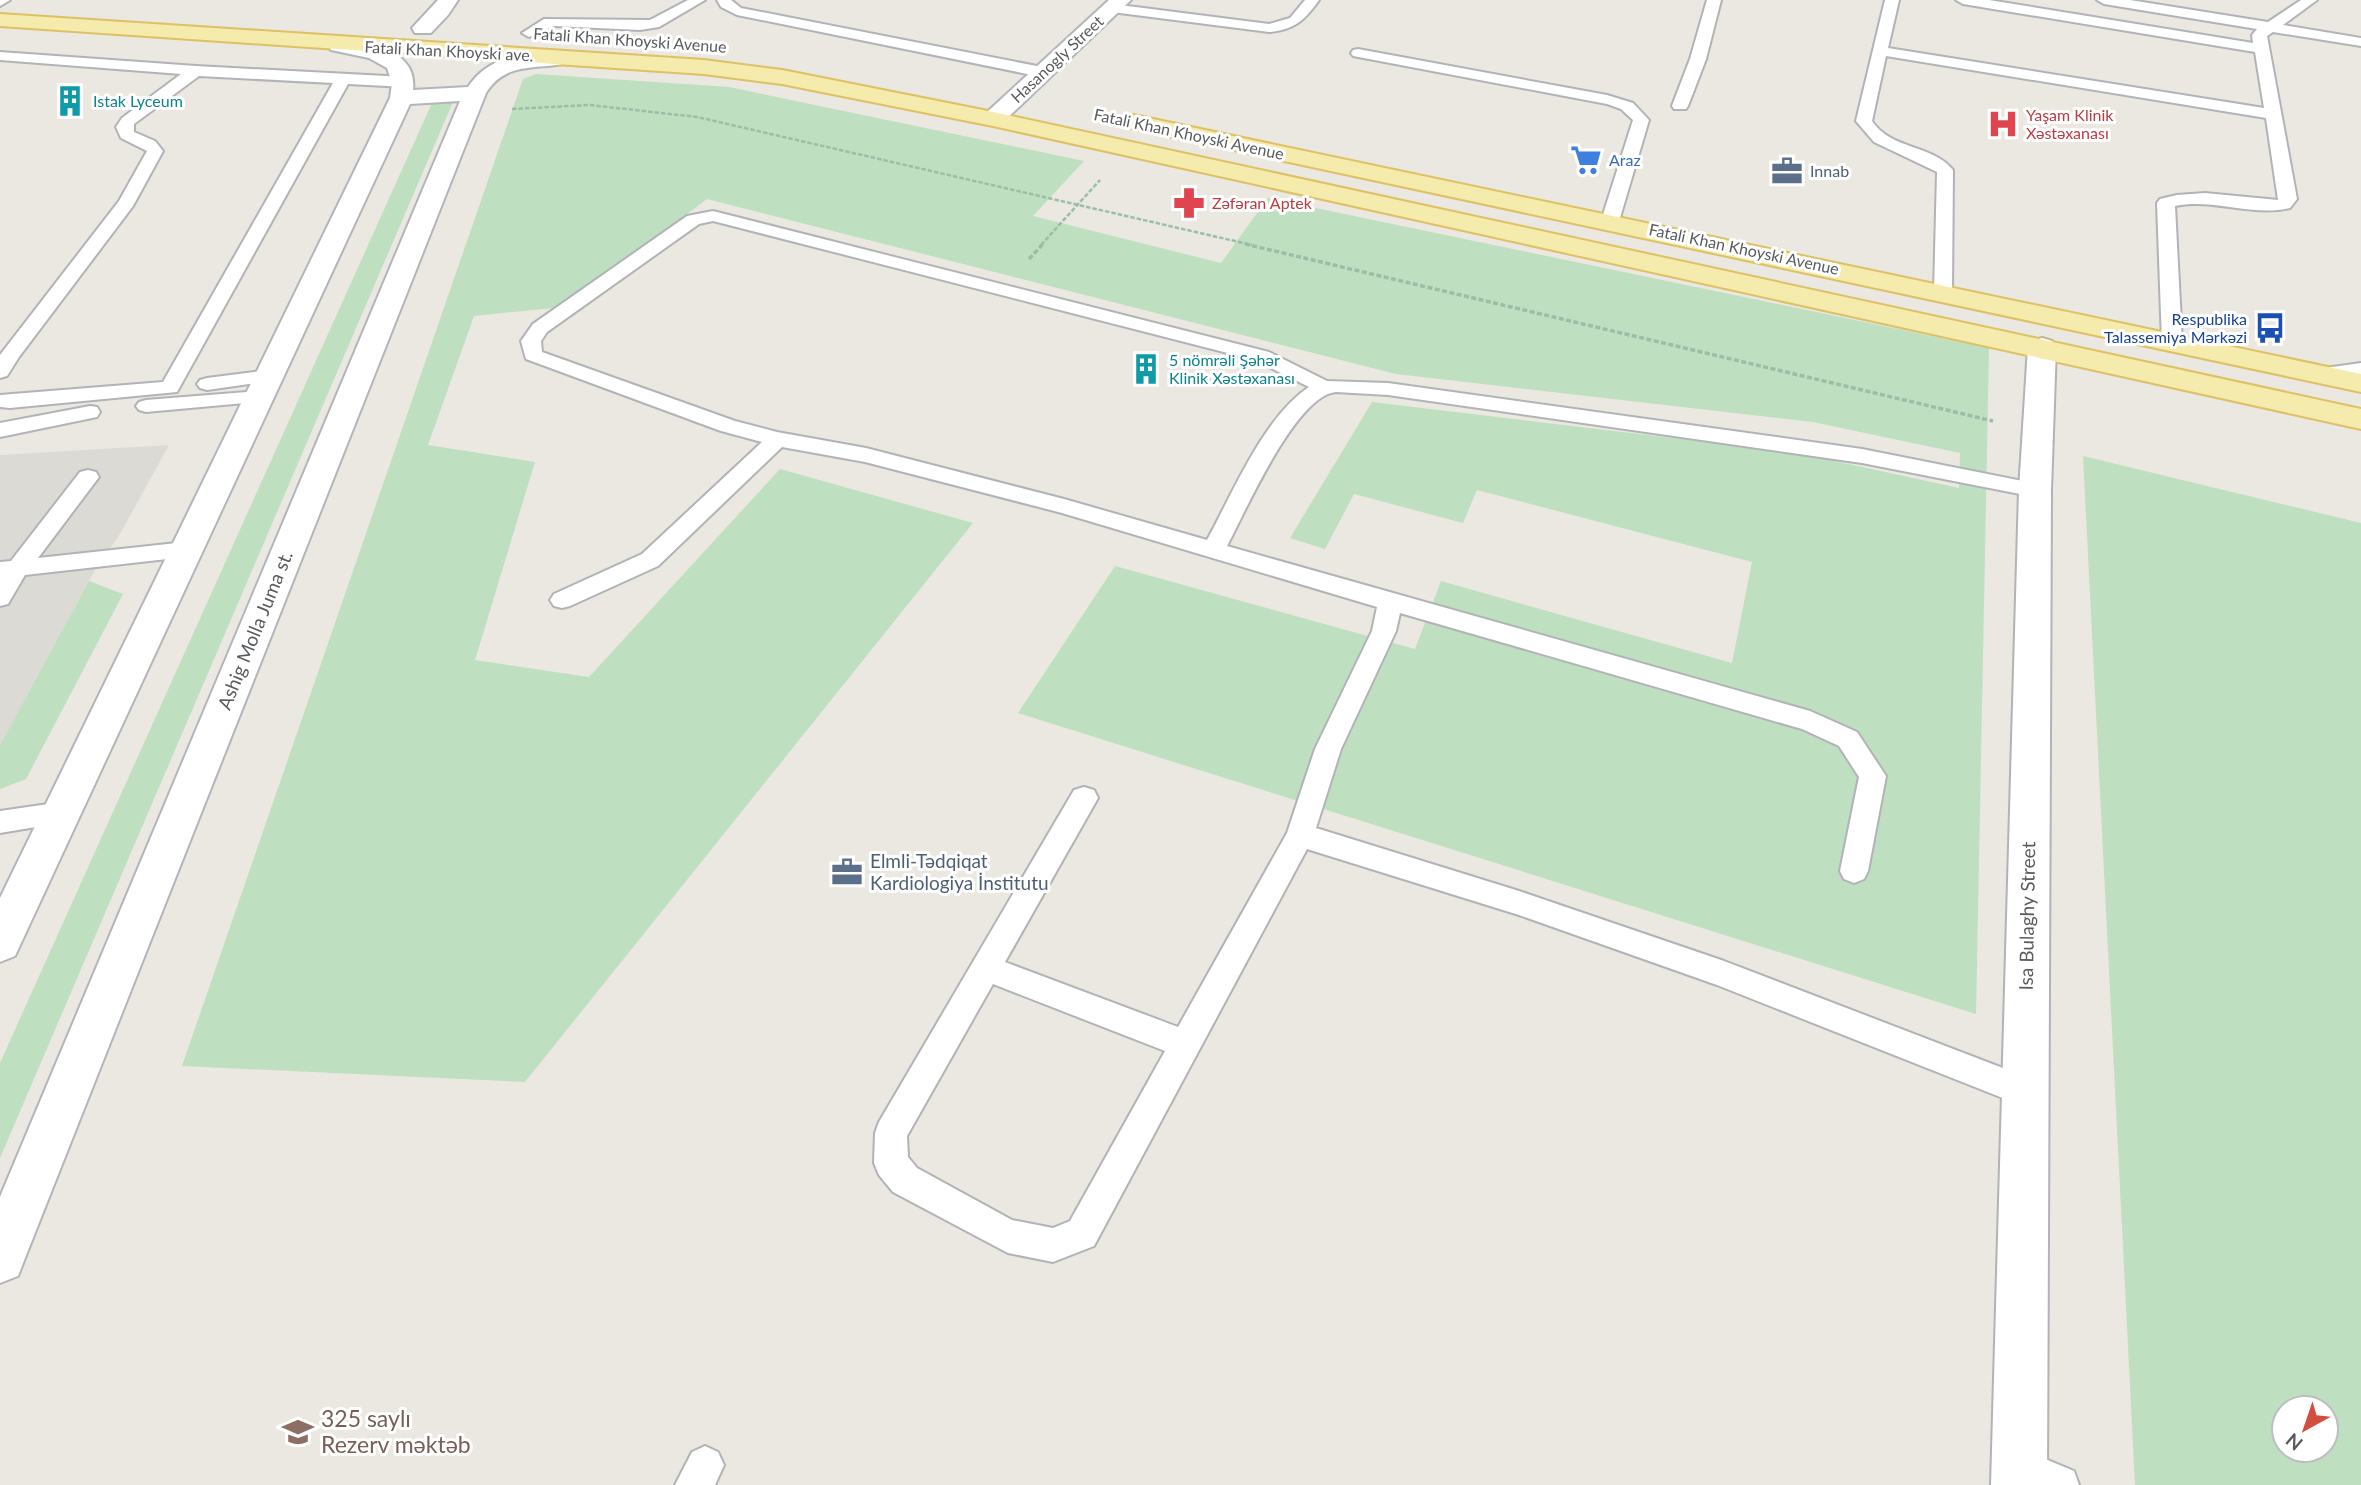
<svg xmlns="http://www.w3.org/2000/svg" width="2361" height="1485" font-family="Lato,sans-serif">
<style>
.industrial{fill:#dcdad5}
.green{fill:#bfdfc1;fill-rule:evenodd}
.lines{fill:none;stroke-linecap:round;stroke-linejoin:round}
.lane-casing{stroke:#b1b3b6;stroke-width:4}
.street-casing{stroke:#b1b3b6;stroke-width:4}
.secondary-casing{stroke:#b2b5b9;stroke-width:4}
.primary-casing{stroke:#dec165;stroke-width:4}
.path-far1{stroke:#9abfa6;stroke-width:2.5;stroke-dasharray:4.5 2;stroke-linecap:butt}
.path{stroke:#9abfa6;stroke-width:3.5;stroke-dasharray:5 2.5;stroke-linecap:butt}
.lane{fill:#fff;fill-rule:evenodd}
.street{fill:#fff;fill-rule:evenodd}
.secondary{fill:#fff;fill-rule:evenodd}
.primary{fill:#f4ebac;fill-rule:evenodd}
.labels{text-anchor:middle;stroke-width:6;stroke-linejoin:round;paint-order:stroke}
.far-street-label{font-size:16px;fill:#595c5f;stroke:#fff}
.far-culture-label{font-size:16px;fill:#0d838f;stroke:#fff;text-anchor:start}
.far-health-label{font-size:16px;fill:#be3a42;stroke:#fff;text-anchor:start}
.far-shop-label{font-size:16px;fill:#366cbe;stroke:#fff;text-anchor:start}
.far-service-label{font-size:16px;fill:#4e5e75;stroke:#fff;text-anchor:start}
.far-transit-label{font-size:16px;fill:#164399;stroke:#fff;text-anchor:end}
.street-label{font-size:19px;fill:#595c5f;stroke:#fff}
.service-label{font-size:19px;fill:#4e5e75;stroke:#fff;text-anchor:start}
.near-education-label{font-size:23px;fill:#785e54;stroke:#fff;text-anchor:start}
</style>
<rect width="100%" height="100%" fill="#eae8e0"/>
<!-- industrial -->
<path class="industrial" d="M169,445L120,534L95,570L0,745V455Z"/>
<!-- green -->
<g class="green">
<path d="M536,74L729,87L1084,161L1033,216L1221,263L1268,198L1989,348L1976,1014L1018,713L1115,566L1415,649L1441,581L1732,663L1752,562L1477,490L1463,523L1354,494L1325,549L1290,538L1372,402L1798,453L1959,488L1960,453L1813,422L1396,374L707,199L563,307L474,316L428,445L535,462L475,660L589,677L780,469L973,523L525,1082L182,1066L523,79Z"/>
<path d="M453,102L0,1158V1063L432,103Z"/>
<path d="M2083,456L2361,523V1485H2135ZM2284,1408H2326V1450H2284Z"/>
<path d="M89,581L123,594L26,779L0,789V745Z"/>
</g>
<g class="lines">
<defs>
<g id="lane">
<path d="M0,0H10L0,6Z"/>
<path d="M688,0H705L659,27L640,30L554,26L529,37L522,33L544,19L650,20Z"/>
<path d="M717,0H731L741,8L1042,67L1050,72L1042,77L737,15L721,7Z"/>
<path d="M1305,0H1319C1305,20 1294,30 1269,32L1112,12L1105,8L1112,4L1269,24L1290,18Z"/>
<path d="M1707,0H1721L1706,59L1688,106L1686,109H1674L1672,106L1690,59Z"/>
<path d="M1885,0H1899L1888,48L2264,108L2255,52L1963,4L1956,0H1989L2253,43L2252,35L2257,29L2104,4L2097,0H2130L2268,22L2301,0H2317L2283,25L2361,38V46L2273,32L2267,36L2297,199L2290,208C2252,217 2213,198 2175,206L2182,342L2172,348L2162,342L2157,203L2160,199L2177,195L2205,193L2278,200L2266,118L1886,56L1872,121C1891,150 1932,144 1953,170L1952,292L1950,296H1936L1934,292L1937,172L1874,142L1856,121Z"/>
<path d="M1358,49L1607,95L1633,103L1649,120L1619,221L1610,226L1601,221L1633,120L1621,109L1607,104L1353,56L1351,53L1353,50Z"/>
<path d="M0,52L196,66L405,77L413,82L405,87L348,84L177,392L10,408L0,407V395L163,382L333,83L199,76L134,124V132L155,141L163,151L133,206L19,357L7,376L0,378V355L119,201L147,151L121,138L116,127L122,118L181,74L0,60Z"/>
<path d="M713,211L1269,352L1327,381L1388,383L1862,449L2043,485L2046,490L2043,495L2035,497L1862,463L1388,395L1336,392C1296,395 1245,512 1227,546L1810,711L1857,732L1886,776L1868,871L1864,879L1854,883L1844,879L1840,871L1859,777L1839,746L1802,729L1400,613L1396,631L1341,749L1316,828L1519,891L1724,961L2034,1080L2039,1091L2034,1102L2023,1106L1717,985L1519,915L1307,849L1094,1246L1053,1262L1008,1253L893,1192L879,1175L874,1163L875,1133L879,1122L1074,790L1084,787L1094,790L1098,798L1005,962L1178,1027L1287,833L1315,749L1372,631L1377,607L1062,513L865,462L782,447L658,566L570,606L562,608L554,606L550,600L554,594L642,554L762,442L721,431L526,359L521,341L533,324L687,216ZM713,221L1255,360L1309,387C1263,418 1233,493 1207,540L1064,499L866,448L777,432L735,421L542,352L541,341L547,332L699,224ZM993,984L1165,1051L1070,1221L1053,1228L1012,1220L917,1168L908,1157L907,1136Z"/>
<path d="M2361,363V375L2318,380L2311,378L2308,374L2311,370Z"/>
<path d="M269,370L276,372L279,376L276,380L207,390L200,388L197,384L200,380L207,378Z"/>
<path d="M259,391L266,393L269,397L266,401L146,412L139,410L136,406L139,402L146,400Z"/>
<path d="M90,406L97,407L100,412L97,417L0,437V423Z"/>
<path d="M88,470L96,472L99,477L38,558L186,542L194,544L198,550L194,556L25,575L8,604L0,606V562L11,561L80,472Z"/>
<path d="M62,802L72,805L76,813L72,821L0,833V811Z"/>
<path d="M705,1446L718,1452L724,1465L715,1485H675L692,1452Z"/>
<path d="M2019,1448L2074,1471L2079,1485H2016L2006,1480L2000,1467L2006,1454Z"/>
</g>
<g id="street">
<path d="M438,0H458L448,15L431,33H415L412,28Z"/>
<path d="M2042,338L2052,341L2056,347L2051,490L2047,1485H1991L2019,490L2028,347L2032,341Z"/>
</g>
<g id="secondary">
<path d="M1109,0H1131L1001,124H985L981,119L985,114Z"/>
<path d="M339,38C369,44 418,49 413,90L468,87C487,57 533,45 568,53L571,58L568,63C537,70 506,61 486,93L25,1258L18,1276L0,1283V1197L460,101L410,104L15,956L0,962V898L390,98L392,83L387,68L369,58L331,50L328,45L331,40Z"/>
</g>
<g id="primary">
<path d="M0,14L704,60L782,70L993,112L2361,409V429L993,126L782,84L704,74L0,26Z"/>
<path d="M1134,115L2361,374V392L1126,127L1122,122L1126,117Z"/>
</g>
</defs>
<!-- lane casing -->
<use href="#lane" class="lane-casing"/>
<!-- street casing -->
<use href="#street" class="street-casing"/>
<!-- secondary casing -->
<use href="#secondary" class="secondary-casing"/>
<!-- primary casing -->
<use href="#primary" class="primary-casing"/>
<!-- path-far1 -->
<g class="path-far1">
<path d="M512,109L590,105L697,117L1252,245"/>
<path d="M1041,245L1100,180"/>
</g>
<!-- path -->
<g class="path">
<path d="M1245,244L1993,421"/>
<path d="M1029,259L1043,244"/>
</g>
<!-- lane -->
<use href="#lane" class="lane"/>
<!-- street -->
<use href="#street" class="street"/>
<!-- secondary -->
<use href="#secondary" class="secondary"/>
<!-- primary -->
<use href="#primary" class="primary"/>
</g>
<!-- icons -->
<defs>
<symbol id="building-bare" viewBox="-9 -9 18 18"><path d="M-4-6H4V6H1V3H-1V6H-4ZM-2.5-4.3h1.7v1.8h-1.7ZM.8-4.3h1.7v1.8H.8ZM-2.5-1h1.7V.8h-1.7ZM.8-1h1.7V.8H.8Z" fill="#0f9aa8" stroke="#fff" stroke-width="2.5" paint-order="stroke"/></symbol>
<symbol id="hospital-bare" viewBox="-9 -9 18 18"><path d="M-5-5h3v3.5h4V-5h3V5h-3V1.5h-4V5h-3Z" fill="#e0444e" stroke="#fff" stroke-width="2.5" paint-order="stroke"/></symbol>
<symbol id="supermarket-bare" viewBox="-9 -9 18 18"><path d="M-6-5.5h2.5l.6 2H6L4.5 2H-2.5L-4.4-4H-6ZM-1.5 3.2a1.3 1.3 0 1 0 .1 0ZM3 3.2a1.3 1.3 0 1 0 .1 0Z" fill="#3f7fe0" stroke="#fff" stroke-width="2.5" paint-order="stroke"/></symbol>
<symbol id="office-bare" viewBox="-9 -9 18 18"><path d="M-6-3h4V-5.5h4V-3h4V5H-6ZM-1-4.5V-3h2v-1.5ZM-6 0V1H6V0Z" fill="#5c6f8a" stroke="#fff" stroke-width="2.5" paint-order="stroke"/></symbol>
<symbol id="pharmacy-bare" viewBox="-9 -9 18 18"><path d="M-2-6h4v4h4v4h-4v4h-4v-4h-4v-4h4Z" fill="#e0444e" stroke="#fff" stroke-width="2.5" paint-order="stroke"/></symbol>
<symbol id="bus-bare" viewBox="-9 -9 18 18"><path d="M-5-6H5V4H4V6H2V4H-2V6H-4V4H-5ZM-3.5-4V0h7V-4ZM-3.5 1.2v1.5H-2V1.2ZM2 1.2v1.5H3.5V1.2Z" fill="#1a4fb4" stroke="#fff" stroke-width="2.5" paint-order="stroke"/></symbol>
<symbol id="school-bare" viewBox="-9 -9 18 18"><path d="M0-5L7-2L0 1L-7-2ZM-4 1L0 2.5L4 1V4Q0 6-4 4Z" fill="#8d6e63" stroke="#fff" stroke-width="2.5" paint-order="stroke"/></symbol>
</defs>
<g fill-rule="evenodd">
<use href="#building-bare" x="48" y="79" width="44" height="44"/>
<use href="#hospital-bare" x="1981" y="102" width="44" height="44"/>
<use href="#supermarket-bare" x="1564" y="138" width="44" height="44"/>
<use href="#office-bare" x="1765" y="149" width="44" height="44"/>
<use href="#pharmacy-bare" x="1167" y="181" width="44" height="44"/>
<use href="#bus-bare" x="2248" y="306" width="44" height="44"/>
<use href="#building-bare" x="1124" y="347" width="44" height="44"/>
<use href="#office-bare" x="825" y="850" width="44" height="44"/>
<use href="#school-bare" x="276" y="1410" width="44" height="44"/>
</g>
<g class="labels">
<!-- far-street labels -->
<g class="far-street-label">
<text transform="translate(630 40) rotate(4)" y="6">Fatali Khan Khoyski Avenue</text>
<text transform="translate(449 51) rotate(3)" y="6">Fatali Khan Khoyski ave.</text>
<text transform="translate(1057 59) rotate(-43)" y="6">Hasanogly Street</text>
<text transform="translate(1189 134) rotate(12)" y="6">Fatali Khan Khoyski Avenue</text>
<text transform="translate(1744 249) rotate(12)" y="6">Fatali Khan Khoyski Avenue</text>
</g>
<!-- far-culture labels -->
<g class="far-culture-label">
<text x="93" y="107">Istak Lyceum</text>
<text x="1169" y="366">5 nömrəli Şəhər<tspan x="1169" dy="18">Klinik Xəstəxanası</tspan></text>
</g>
<!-- far-health labels -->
<g class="far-health-label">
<text x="2026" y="121">Yaşam Klinik<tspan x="2026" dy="18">Xəstəxanası</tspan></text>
<text x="1212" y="209">Zəfəran Aptek</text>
</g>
<!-- far-shop labels -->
<g class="far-shop-label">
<text x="1609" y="166">Araz</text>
</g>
<!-- far-service labels -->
<g class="far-service-label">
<text x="1810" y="177">Innab</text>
</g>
<!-- far-transit labels -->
<g class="far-transit-label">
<text x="2247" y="325">Respublika<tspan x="2247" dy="18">Talassemiya Mərkəzi</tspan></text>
</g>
<!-- street labels -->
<g class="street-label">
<text transform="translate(255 630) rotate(-68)" y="7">Ashig Molla Juma st.</text>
<text transform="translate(2027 916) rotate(-89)" y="7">Isa Bulaghy Street</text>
</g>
<!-- service labels -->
<g class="service-label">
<text x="870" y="868">Elmli-Tədqiqat<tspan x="870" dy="22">Kardiologiya İnstitutu</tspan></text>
</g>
<!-- near-education labels -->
<g class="near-education-label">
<text x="321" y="1427">325 saylı<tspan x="321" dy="26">Rezerv məktəb</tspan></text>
</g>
</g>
<!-- north arrow -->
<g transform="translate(2305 1429) rotate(220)"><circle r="33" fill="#ffffff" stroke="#bdbebf" stroke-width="2"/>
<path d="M0-5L12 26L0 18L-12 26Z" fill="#d24f3f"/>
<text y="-10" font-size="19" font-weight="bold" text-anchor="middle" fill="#595c5f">N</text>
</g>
</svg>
